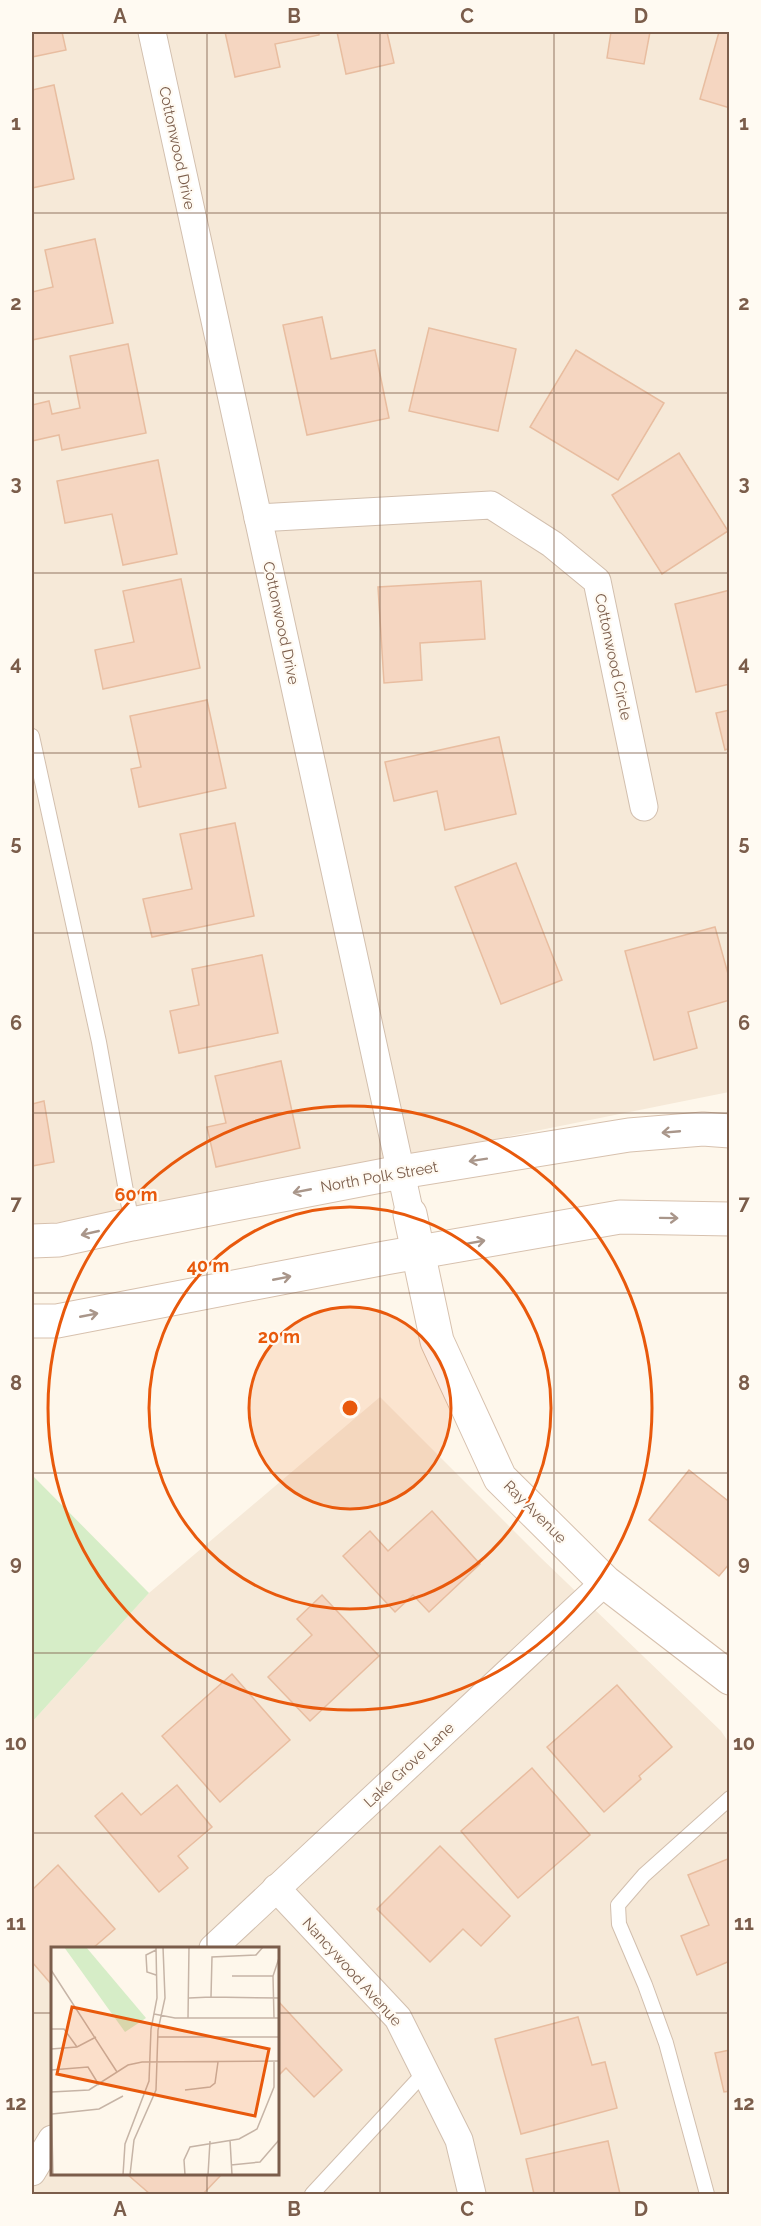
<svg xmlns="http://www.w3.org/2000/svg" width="761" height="2226" font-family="Raleway,sans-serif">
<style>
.residential{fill:#f6e9d8;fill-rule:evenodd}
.green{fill:#d6edc7}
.building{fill:#f5d6c1;stroke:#e8bda0;stroke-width:1.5}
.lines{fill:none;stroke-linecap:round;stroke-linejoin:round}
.lane-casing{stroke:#d2bfae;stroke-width:16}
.street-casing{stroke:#d2bfae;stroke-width:29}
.secondary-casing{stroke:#d7c1ae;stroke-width:35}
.lane{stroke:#fff;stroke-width:14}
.street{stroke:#fff;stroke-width:27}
.secondary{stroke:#fff;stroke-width:33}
.oneway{stroke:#a9968a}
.grid{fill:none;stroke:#7b5d4b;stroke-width:1.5;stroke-opacity:0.55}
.ring{fill:none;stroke:#e8590c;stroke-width:3}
.labels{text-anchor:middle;stroke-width:4.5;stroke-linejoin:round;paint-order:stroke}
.street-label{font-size:15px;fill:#7b5d4b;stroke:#fffaf2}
.inset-road{fill:none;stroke:#c6b4a6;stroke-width:1.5}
.view{fill:#e8590c;fill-opacity:0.15;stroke:#e8590c;stroke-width:3}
.inset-edge{fill:none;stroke:#7b5d4b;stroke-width:3}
.centre{fill:#e8590c;stroke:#fffaf2;stroke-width:3}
.ring-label{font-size:18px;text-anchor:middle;font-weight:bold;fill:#e8590c;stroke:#fffaf2;stroke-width:4.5;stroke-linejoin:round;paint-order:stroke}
.neatline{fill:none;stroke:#7b5d4b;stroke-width:2}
.grid-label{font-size:20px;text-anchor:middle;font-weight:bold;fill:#7b5d4b}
</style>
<rect width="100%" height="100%" fill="#fef7eb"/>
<!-- residential -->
<g class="residential">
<path d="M32,32H729V1092L138,1211L32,1226Z"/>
<path d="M380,1397L540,1557L721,1731L729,1743V2194H32V1722L149,1593ZM52,1948H278V2174H52Z"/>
</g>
<!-- green -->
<path class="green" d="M32,1475L149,1593L32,1722Z"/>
<!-- building -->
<g class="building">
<path d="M32,32H62L66,50L32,57Z"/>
<path d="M225,32H319V35L275,44L280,67L235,77Z"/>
<path d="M337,32H387L394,63L346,74Z"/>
<path d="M611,32H650L644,64L607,58Z"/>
<path d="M719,32H730V108L700,99Z"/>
<path d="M54,85L74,179L32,188V90Z"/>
<path d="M95,239L113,323L32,340V292L53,287L45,250Z"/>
<path d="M322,317L331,359L375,350L389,418L307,435L283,325Z"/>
<path d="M429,328L516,349L498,431L409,411Z"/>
<path d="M128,344L146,433L62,450L59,435L32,441V405L49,401L52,414L80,408L70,356Z"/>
<path d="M576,350L664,403L618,480L530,427Z"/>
<path d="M679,453L728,531L662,574L612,495Z"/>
<path d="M158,460L177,554L123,565L112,514L65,523L57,481Z"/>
<path d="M181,579L200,668L103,689L95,650L134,642L123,591Z"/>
<path d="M481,581L485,639L420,643L422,680L384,683L378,587Z"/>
<path d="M730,590V684L696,692L675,604Z"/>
<path d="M207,700L226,788L139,807L131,769L141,767L130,716Z"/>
<path d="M730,710V748L725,750L716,713Z"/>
<path d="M499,737L516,814L445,830L437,791L394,801L385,762Z"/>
<path d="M235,823L254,916L152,937L143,899L192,889L180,834Z"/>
<path d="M516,863L562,980L501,1004L455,887Z"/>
<path d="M715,927L730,981V1000L688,1012L697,1048L654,1060L625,951Z"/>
<path d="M262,955L278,1033L179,1053L170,1011L199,1005L192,969Z"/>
<path d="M281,1061L300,1148L216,1167L207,1127L226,1123L215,1076Z"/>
<path d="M44,1101L54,1162L32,1166V1104Z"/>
<path d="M689,1470L727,1500L730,1497V1563L719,1576L649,1520Z"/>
<path d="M432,1511L480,1564L429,1612L413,1595L395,1612L343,1556L370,1531L388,1551Z"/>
<path d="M322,1595L379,1656L310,1721L268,1677L312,1635L297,1619Z"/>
<path d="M232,1674L290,1740L220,1802L162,1736Z"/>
<path d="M617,1685L672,1747L639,1776L641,1779L604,1812L547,1747Z"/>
<path d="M532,1768L590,1835L518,1898L461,1831Z"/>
<path d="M177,1785L212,1827L178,1856L188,1868L159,1892L95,1816L122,1793L141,1815Z"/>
<path d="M440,1846L510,1916L481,1946L463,1929L430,1962L377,1909Z"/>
<path d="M730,1858V1961L697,1975L681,1936L709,1925L688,1875Z"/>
<path d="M58,1865L115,1929L93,1948H52V1985L32,1962V1890Z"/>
<path d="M278,2001L342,2070L314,2097L286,2068L278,2076Z"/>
<path d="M578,2017L592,2065L605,2062L617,2108L521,2134L495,2039Z"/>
<path d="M730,2050V2091L724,2092L715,2053Z"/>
<path d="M608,2141L620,2194H534L526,2159Z"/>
<path d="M127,2174H222L203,2194H150Z"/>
</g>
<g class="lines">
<defs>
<g id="lane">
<path d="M32,736L99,1042L132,1224"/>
<path d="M312,2194L425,2072"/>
<path d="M707,2194L666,2043L645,1985L619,1924L618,1905L644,1875L730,1798"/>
</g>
<g id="street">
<path d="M152,32L410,1214"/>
<path d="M258,518L491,505L552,544L597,581L644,807"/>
<path d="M276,1888L398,2018L459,2140L472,2194"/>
<path d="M213,1948L605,1582"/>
<path d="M32,2172L52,2139"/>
</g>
<g id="secondary">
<path d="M410,1214L437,1341L500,1478L605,1582L730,1678"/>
<path d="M32,1241L59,1240L132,1224L401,1172L629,1135L703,1129L730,1131"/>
<path d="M32,1321H57L385,1258L620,1217L730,1219"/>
</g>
</defs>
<!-- lane casing -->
<use href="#lane" class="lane-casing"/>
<!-- street casing -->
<use href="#street" class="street-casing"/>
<!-- secondary casing -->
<use href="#secondary" class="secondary-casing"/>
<!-- lane -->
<use href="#lane" class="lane"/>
<!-- street -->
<use href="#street" class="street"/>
<!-- secondary -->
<use href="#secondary" class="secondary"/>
</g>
<!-- one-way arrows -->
<defs><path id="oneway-shaft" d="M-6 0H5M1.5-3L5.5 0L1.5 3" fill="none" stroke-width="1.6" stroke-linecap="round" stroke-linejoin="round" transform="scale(1.5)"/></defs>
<g class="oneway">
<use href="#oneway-shaft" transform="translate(671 1132) rotate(175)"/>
<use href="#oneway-shaft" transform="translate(478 1160) rotate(171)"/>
<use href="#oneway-shaft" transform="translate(302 1191) rotate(169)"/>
<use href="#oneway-shaft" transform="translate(669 1218) rotate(1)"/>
<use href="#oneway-shaft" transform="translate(90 1233) rotate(167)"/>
<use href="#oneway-shaft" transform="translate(476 1242) rotate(-10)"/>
<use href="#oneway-shaft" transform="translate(282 1278) rotate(-11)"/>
<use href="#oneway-shaft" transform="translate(89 1315) rotate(-11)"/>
</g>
<!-- grid -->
<path class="grid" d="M207,32V1948M380,32V2194M554,32V2194M32,213H730M32,393H730M32,573H730M32,753H730M32,933H730M32,1113H730M32,1293H730M32,1473H730M32,1653H730M32,1833H730M32,2013H52M278,2013H730M207,2174V2194"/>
<!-- distance rings -->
<circle cx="350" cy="1408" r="101" fill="#e8590c" fill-opacity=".12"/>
<g class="ring">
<circle cx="350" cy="1408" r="101"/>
<circle cx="350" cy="1408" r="201"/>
<circle cx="350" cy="1408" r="302"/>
</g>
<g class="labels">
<!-- street labels -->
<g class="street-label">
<text transform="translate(177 148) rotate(78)" y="5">Cottonwood Drive</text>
<text transform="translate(281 623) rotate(78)" y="5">Cottonwood Drive</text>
<text transform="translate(613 657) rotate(78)" y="5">Cottonwood Circle</text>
<text transform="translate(379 1177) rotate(-10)" y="5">North Polk Street</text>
<text transform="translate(535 1512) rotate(45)" y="5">Ray Avenue</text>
<text transform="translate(409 1765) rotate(-43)" y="5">Lake Grove Lane</text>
<text transform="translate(352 1972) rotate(48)" y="5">Nancywood Avenue</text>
</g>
</g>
<!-- overview -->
<g transform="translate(51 1947)">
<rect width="228" height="228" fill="#fef7eb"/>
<path d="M13,0H35L95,71L74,85Z" fill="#d6edc7"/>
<path class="inset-road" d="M212,0L205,8L161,10L160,50L228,51M105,3L95,8L96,25L105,28M0,23L66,125M181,29H222M138,51L160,50M103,67L124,71H228M137,71L138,0M223,71L222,29L228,11M0,82H13L26,100M107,90H228M0,102L26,100L45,90M0,123L37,120L48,138M134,143L159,140L164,136L167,115M0,145L38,143L77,118L91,115L228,114M0,145L2,228M1,167L48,162L72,149M179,193L181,228M180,218L209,215L228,193M72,228L74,197L98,134L100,82L106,51L105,0M79,228L83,193L105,143L107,83L114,51L112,0M134,228L133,213L139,200L188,192L206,182L223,140V114M157,228L159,194"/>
<path class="view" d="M21,60L218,102L204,169L6,127Z"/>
<rect width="228" height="228" class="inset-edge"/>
</g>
<circle cx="350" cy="1408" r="9" class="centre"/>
<g class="ring-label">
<text x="136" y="1201">60 m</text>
<text x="208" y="1272">40 m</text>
<text x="279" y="1343">20 m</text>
</g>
<!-- border -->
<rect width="761" height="2226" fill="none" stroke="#fffaf2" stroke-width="66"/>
<rect x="33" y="33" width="695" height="2160" class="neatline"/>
<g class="grid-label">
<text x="120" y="23">A</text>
<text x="294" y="23">B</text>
<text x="467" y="23">C</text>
<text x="641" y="23">D</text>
<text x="16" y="130">1</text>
<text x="744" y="130">1</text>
<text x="16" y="310">2</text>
<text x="744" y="310">2</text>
<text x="16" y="490">3</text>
<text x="744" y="490">3</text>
<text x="16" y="670">4</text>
<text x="744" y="670">4</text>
<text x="16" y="850">5</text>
<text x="744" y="850">5</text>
<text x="16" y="1030">6</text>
<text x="744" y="1030">6</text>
<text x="16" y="1210">7</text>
<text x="744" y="1210">7</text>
<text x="16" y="1390">8</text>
<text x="744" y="1390">8</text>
<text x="16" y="1570">9</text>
<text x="744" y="1570">9</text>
<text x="16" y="1750">10</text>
<text x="744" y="1750">10</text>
<text x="16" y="1930">11</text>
<text x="744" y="1930">11</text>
<text x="16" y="2110">12</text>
<text x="744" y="2110">12</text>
<text x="120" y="2216">A</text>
<text x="294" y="2216">B</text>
<text x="467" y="2216">C</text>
<text x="641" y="2216">D</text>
</g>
</svg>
